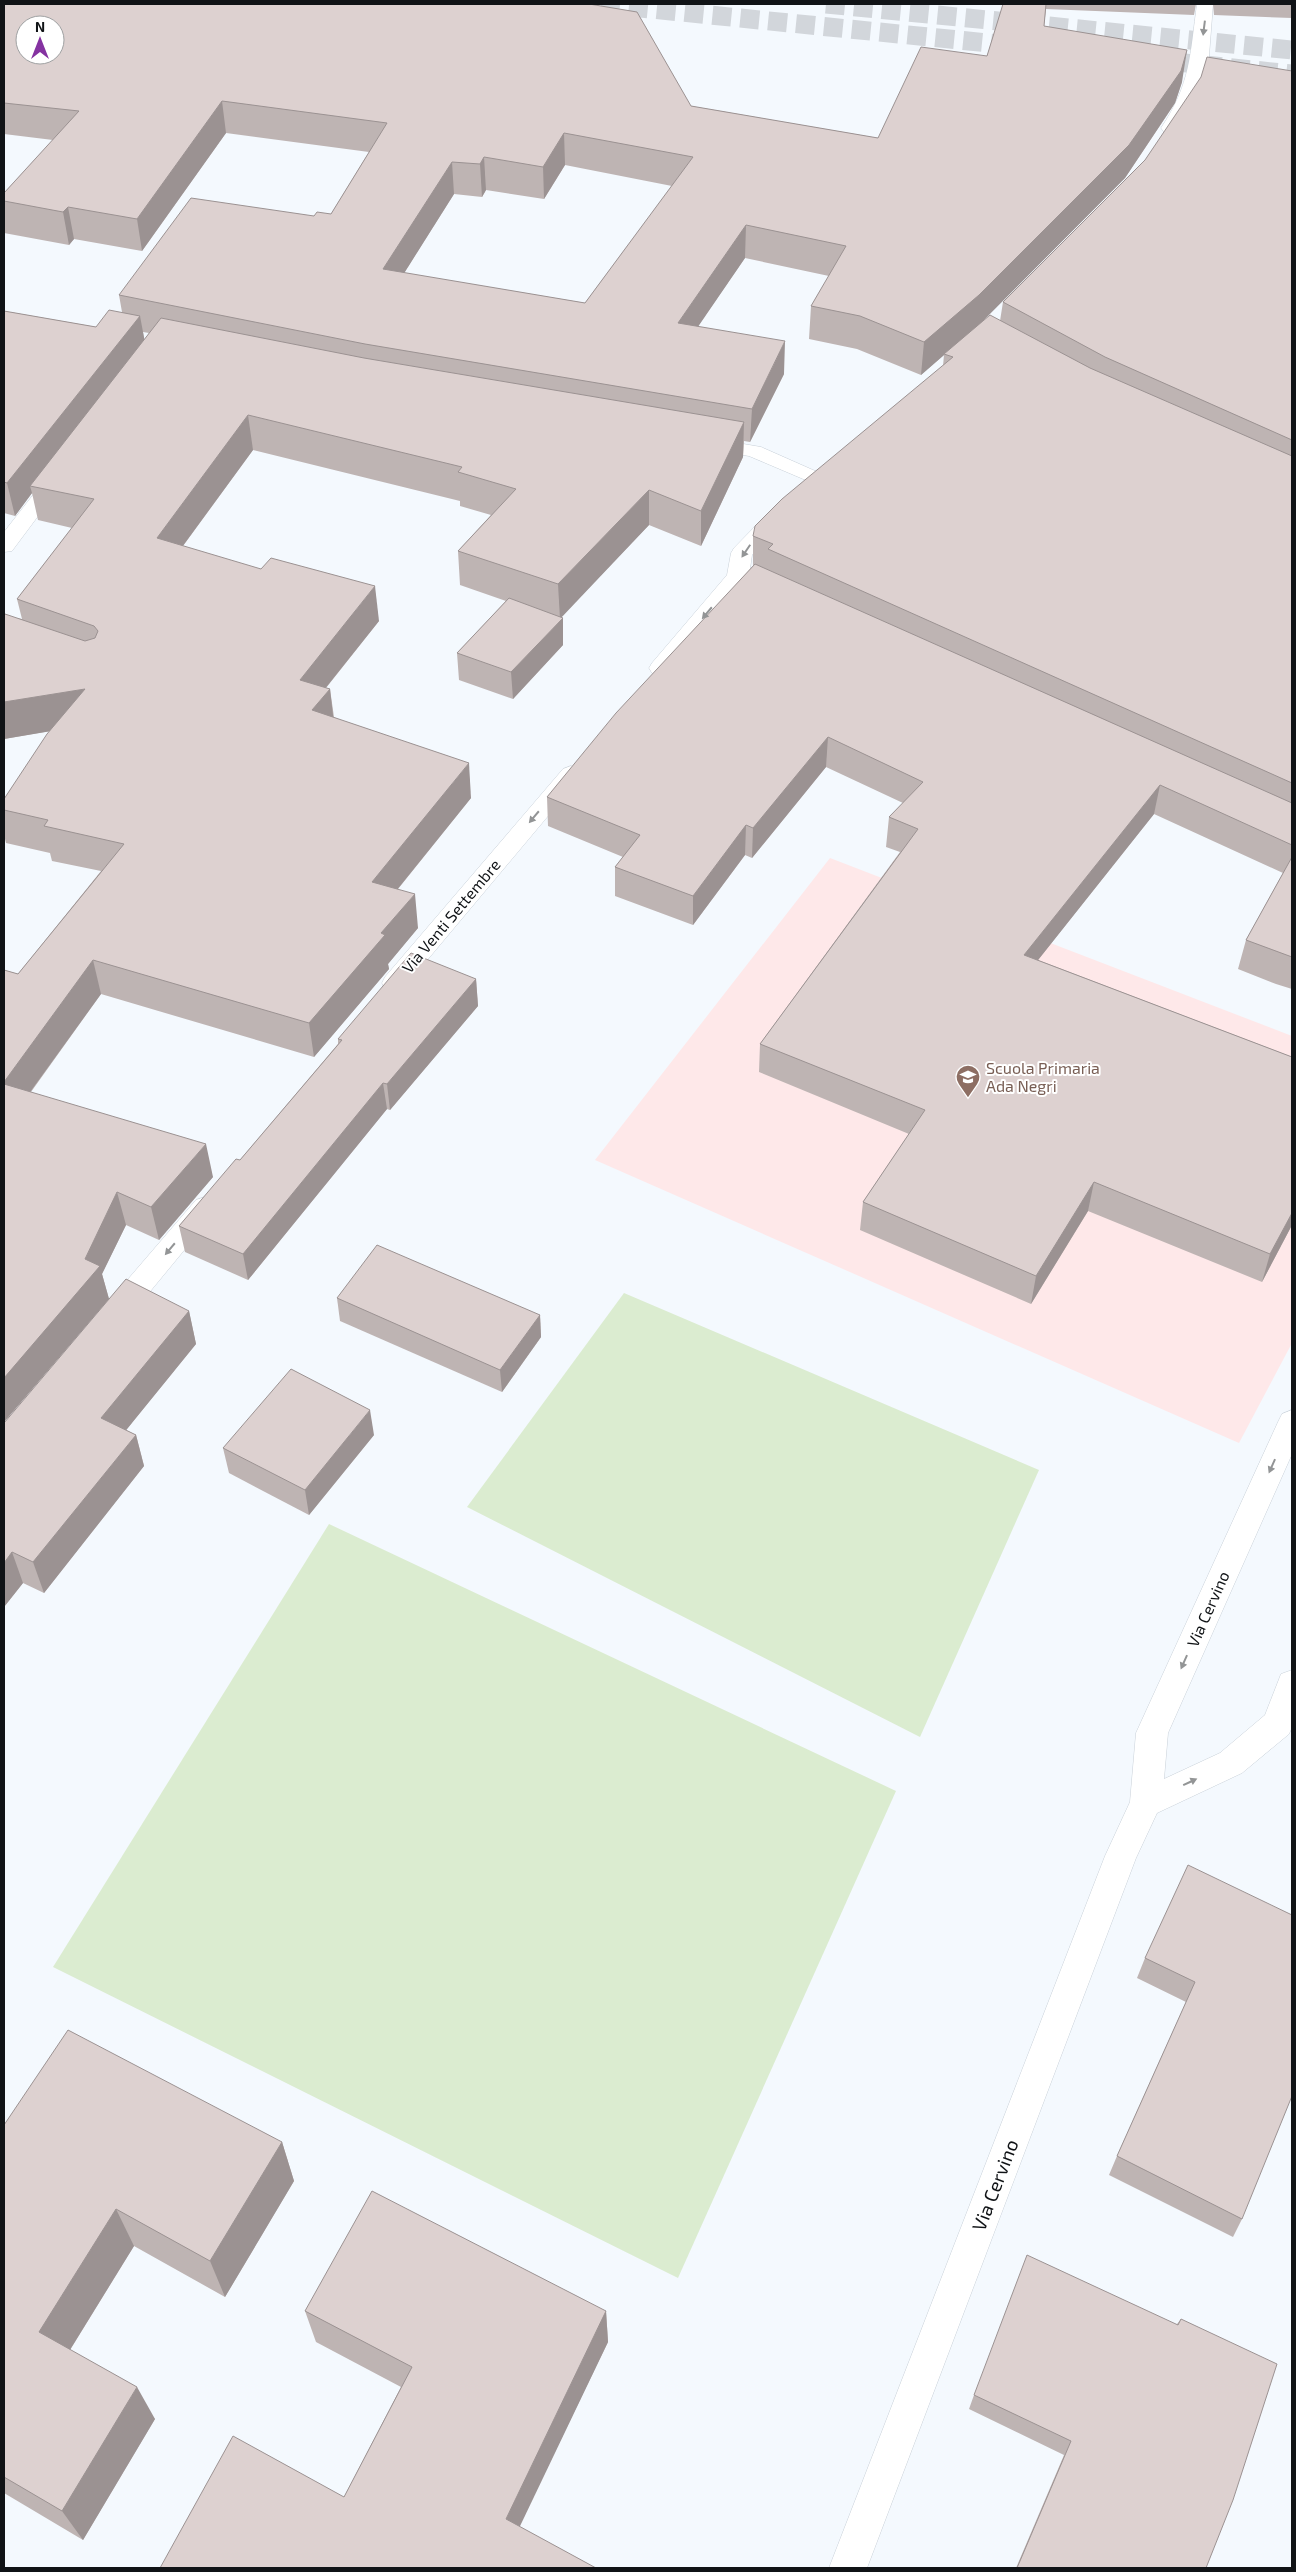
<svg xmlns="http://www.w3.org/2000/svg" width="1296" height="2572" font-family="'Exo 2',sans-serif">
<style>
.education{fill:#fee8e9}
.green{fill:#dbecd0}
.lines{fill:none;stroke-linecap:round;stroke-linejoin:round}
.highway-tunnel{stroke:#d2d6db;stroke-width:19;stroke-dasharray:19 9;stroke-linecap:butt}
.minor-casing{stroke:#c9d1d9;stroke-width:1}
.minor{fill:#fff;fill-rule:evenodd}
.wall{fill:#beb4b3;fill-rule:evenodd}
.shaded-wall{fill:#9b9292}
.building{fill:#ddd1d0;stroke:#9b9292;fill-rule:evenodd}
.oneway{fill:#939596}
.labels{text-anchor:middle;stroke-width:4;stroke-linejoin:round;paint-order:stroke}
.street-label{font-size:16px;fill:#101316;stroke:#fff}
.education-label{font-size:16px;fill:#785e54;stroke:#fff;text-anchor:start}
.near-street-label{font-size:19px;fill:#101316;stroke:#fff}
</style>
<rect width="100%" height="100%" fill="#f4f9fe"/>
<!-- education -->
<path class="education" d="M830,858L1292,1036V1343L1239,1443L595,1160Z"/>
<!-- green -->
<g class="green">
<path d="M624,1293L1039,1470L920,1737L467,1507Z"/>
<path d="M329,1524L896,1791L678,2278L53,1967Z"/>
</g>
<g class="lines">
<!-- highway-tunnel -->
<g class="highway-tunnel">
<path d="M601,4L1028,47"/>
<path d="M826,4L1292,50"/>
<path d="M1147,59L1292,74"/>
</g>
<defs>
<g id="minor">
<path d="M1197,4H1213L1209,56L1195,104L1176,132H1164L1161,128C1191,84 1190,54 1197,4Z"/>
<path d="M708,438L761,447L822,474L825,478L822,482L815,484L749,456L701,448L698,444L701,440Z"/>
<path d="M58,470L65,472L68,476L12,551L4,552V532L51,472Z"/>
<path d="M778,509L785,510L789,515L752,555L749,576L746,581L668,673L660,675L652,673L649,668L652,663L727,575L731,553L734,548L771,510Z"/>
<path d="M571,766L579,769L583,774L579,779L403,989L394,992L385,989L382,983L385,977L563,769Z"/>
<path d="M205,1197L214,1200L218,1207L214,1214L125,1322L115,1325L105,1322L101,1314L105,1306L196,1200Z"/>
<path d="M1292,1410V1454L1168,1733L1164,1779L1220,1753L1265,1715L1281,1674L1292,1670V1727L1289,1734L1242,1773L1157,1813L1136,1858L867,2568H829L1105,1856L1130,1802L1136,1733L1278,1422L1282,1414Z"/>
</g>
</defs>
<!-- minor casing -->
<use href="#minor" class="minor-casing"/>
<!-- minor -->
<use href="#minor" class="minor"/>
</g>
<!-- wall -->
<g class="wall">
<path d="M4,4L691,106L878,138L987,56L1003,4H1196L1194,15L1046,9L1044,26L1182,82L1175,103L1125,178L981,322L1000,321L1003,302L1292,71V989L1276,984L1238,969L1246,940L1283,873L1154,814L1038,960L1292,1057V1225L1262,1282L1088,1211L1031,1304L860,1230L863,1202L909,1134L759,1072L760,1044L900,852L886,847L889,817L903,803L826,767L752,858L745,855L693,925L615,896V867L623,857L548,826L547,797L753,566V536L943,366L944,355L921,375L857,349L809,339L811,306L829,276L745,258L698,326L784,374L750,442L744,441L743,457L701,546L649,525L561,617L563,645L513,699L459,680L457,653L506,601L460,585L458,551L491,515L460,506V501L253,450L183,546L379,621L326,688L330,689L334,717L471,798L398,889L418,928L388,964L389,969L314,1057L101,994L31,1092L213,1177L159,1240L126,1225L102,1274L109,1299L4,1422V970L18,974L101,871L52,861L50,853L6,843L4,835V799L50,731L4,739V616L22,619L17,599L72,528L38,520L32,493L15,516L4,513V311L96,327L122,312L119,295L314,216L331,214L369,152L226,133L142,251L74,239L69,245L4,233V193L53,140L4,134ZM565,165L672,186L585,303L404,273L454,194L482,197L486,190L544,199ZM143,332L149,333L144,340Z"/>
<path d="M1213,4H1292V18L1214,15Z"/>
<path d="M476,979L478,1006L390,1110L387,1109L248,1280L185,1252L179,1226L240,1160L338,1044V1039Z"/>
<path d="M337,1298L540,1315L541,1337L502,1392L340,1321Z"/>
<path d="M189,1311L196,1344L126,1430L136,1435L144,1466L44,1593L23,1583L4,1607V1423Z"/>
<path d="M374,1435L309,1515L229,1473L223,1448Z"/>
<path d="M1292,1915L1242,2219L1233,2237L1109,2175L1117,2156L1186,2002L1137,1978L1145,1958Z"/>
<path d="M4,2125L282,2142L294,2181L225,2297L134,2246L70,2350L155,2419L83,2540L4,2493Z"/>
<path d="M305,2311H606L608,2342L519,2526L344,2497L401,2387L316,2342Z"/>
<path d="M1181,2319L1206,2568H1016L1064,2455L969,2409L974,2395L1177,2324Z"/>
</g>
<!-- shaded-wall -->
<g class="shaded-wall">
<path d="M1187,50L1182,82L1175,103L1125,178L976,328L944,354V355L921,375L924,342Z"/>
<path d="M222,101L226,133L142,251L137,219Z"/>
<path d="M564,133L565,165L544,199L543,167Z"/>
<path d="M484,157L486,190L482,197L480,164Z"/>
<path d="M452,162L454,194L386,302L383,269Z"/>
<path d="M68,207L74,239L69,245L63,212Z"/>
<path d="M746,225L745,258L678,356V323Z"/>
<path d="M140,316L146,348L30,486L32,493L15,516L7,483Z"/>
<path d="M785,341L784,374L750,442L752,409Z"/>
<path d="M248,415L253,450L163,573L157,538Z"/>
<path d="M744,422L743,457L701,546V511Z"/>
<path d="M649,490V525L560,619L558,584Z"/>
<path d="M375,586L379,621L304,715L300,680Z"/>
<path d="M563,618V645L513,699L511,672Z"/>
<path d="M85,689L93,724L4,739V702Z"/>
<path d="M330,689L334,724L312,710Z"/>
<path d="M828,737L826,767L752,858L753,828Z"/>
<path d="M469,763L471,798L375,917L372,882Z"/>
<path d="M1160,785L1154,814L1019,984L1024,955Z"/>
<path d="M746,825L745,855L693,925V896Z"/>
<path d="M415,894L418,928L388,964L389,969L314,1057L309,1023L381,933Z"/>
<path d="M93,960L101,994L12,1117L4,1087V1082Z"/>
<path d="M476,979L478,1006L390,1110L387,1084Z"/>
<path d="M383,1083L387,1109L248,1280L243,1254Z"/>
<path d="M206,1144L213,1177L159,1240L151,1207Z"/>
<path d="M1094,1182L1088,1211L1031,1304L1036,1276Z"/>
<path d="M117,1192L126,1225L102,1274L109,1299L4,1422V1378L85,1259Z"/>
<path d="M1292,1213V1225L1262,1282L1270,1254Z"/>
<path d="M189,1311L196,1344L110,1450L101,1418Z"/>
<path d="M540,1315L541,1337L502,1392L500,1370Z"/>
<path d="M370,1410L374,1435L309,1515L305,1490Z"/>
<path d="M136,1435L144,1466L44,1593L33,1562Z"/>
<path d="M12,1552L23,1583L4,1607V1563Z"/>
<path d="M282,2142L294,2181L225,2297L210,2261Z"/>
<path d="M116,2209L134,2246L60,2366L39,2332Z"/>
<path d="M606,2311L608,2342L511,2545L506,2519Z"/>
<path d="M137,2387L155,2419L83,2540L62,2511Z"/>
</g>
<!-- building -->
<g class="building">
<path d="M4,4H589L637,12L691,106L878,138L921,47L987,56L1003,4H1046L1044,26L1187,50L1181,71L1129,145L979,295L924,342L860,316L811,306L846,246L746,225L678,323L785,341L752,409L365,344L119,295L191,198L314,216L317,212L331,214L387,123L222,101L137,219L68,207L63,212L4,201V193L79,111L4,103ZM25,25H55V55H25ZM564,133L693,157L585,303L383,269L452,162L480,164L484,157L543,167Z"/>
<path d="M1207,57L1292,71V440L1105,357L1003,302L1145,160L1201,77Z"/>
<path d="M109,310L140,316L7,483L4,482V311L96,327Z"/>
<path d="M990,315L1090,368L1292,456V783L768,549L773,544L753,536L755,526L782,499L953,357L944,354Z"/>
<path d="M161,318L364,358L744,422L701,511L649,490L558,584L458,551L516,489L458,472L462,467L248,415L157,538L261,569L271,558L375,586L300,680L330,689L312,710L469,763L372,882L415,894L381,933L385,935L309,1023L93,960L4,1082V970L18,974L124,844L44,826L48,820L4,810V799L47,734L85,689L4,702V616L5,614L85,641L95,638L98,631L94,626L17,599L94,499L30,486Z"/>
<path d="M755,564L1292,803V845L1160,785L1024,955L1292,1057V1213L1270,1254L1094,1182L1036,1276L863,1202L925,1110L760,1044L918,829L889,817L923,782L828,737L753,828L746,825L693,896L615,867L640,835L547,797L616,713Z"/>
<path d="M509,598L563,618L511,672L457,653Z"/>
<path d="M1292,857V957L1246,940Z"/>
<path d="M411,953L476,979L387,1084L383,1083L243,1254L179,1226L236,1159L240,1160L342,1040L338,1039Z"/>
<path d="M4,1084L206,1144L151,1207L117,1192L85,1259L100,1266L4,1378Z"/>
<path d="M377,1245L540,1315L500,1370L337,1298Z"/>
<path d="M126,1279L189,1311L101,1418L136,1435L33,1562L12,1552L4,1563V1423Z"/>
<path d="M291,1369L370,1410L305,1490L223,1448Z"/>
<path d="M1188,1865L1292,1915V2096L1242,2219L1117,2156L1195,1982L1145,1958Z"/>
<path d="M68,2030L282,2142L210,2261L116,2209L39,2332L137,2387L62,2511L4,2477V2125Z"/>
<path d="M372,2191L606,2311L506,2519L596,2568H160L233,2436L344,2497L412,2367L305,2311Z"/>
<path d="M1027,2255L1178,2325L1181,2319L1277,2364L1233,2500L1206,2568H1017L1071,2441L974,2395Z"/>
</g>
<!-- one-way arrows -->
<defs><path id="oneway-solid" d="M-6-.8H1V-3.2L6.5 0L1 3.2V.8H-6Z" transform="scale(1.25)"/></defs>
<g class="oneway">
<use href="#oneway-solid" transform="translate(1204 28) rotate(97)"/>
<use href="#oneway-solid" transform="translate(746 551) rotate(124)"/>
<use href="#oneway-solid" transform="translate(707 613) rotate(130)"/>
<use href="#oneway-solid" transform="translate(534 817) rotate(130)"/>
<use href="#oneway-solid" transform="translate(170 1249) rotate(130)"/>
<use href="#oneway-solid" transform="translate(1272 1466) rotate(114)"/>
<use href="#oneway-solid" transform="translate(1184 1662) rotate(114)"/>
<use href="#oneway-solid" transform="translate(1190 1782) rotate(-25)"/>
</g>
<!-- icons -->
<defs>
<symbol id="school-pin" viewBox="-11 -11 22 30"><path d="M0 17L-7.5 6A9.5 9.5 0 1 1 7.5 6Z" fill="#8d6e63" stroke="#fff"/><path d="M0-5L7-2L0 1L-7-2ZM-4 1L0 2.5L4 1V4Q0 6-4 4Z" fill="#fff"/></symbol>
</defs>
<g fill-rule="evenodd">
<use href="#school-pin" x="954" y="1063" width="28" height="38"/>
</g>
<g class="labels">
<!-- street labels -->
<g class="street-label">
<text transform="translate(451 916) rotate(-50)" y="6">Via Venti Settembre</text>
<text transform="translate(1208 1609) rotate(-66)" y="6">Via Cervino</text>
</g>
<!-- education labels -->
<g class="education-label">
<text x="986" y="1074">Scuola Primaria<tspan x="986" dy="18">Ada Negri</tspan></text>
</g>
<!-- near-street labels -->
<g class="near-street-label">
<text transform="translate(995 2185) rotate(-69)" y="7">Via Cervino</text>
</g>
</g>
<!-- border -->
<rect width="1296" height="2572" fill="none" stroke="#101316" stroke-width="10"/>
<!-- north arrow -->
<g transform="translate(40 40)"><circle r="24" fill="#ffffff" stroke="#9fa1a2"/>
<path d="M0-4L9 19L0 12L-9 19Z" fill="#8532a1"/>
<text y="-8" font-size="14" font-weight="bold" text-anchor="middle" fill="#101316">N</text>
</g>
</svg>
